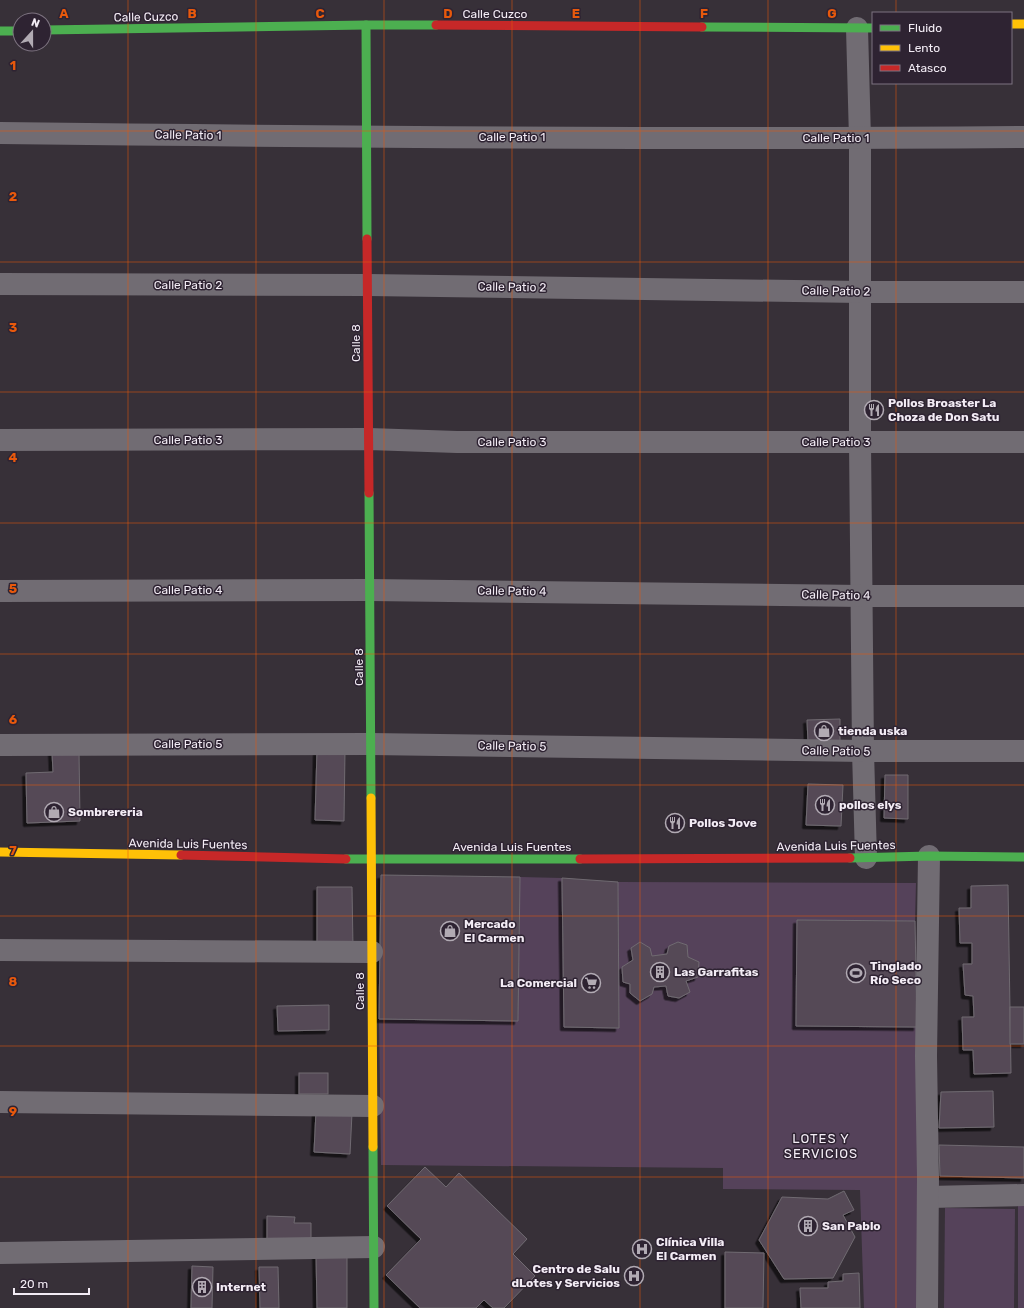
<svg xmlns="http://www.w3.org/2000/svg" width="1024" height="1308" font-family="Rubik,sans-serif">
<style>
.green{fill:#55425a}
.building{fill:#544a56;stroke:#706a71;filter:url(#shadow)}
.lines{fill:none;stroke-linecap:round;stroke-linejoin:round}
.street{stroke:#716c73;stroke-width:22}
.fast{stroke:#4caf50;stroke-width:9}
.slow{stroke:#ffc107;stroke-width:9}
.jam{stroke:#c62828;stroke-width:9}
.grid{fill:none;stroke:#e8590c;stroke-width:1;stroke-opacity:0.55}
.labels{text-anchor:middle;stroke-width:3;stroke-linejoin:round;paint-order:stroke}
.street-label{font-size:12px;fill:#f3ecf5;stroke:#2e2332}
.poi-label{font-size:12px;font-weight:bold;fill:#f3ecf5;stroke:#2e2332;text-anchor:start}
.neighbourhood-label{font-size:13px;letter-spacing:1px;fill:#f3ecf5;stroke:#2e2332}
.grid-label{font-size:13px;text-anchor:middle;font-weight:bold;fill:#e8590c;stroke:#2e2332;stroke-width:3;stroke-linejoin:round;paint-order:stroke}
</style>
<defs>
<filter id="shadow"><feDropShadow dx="-3.5" dy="3.5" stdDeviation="0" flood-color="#0009"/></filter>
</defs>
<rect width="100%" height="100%" fill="#373038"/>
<!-- green -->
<g class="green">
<path d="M520,877L562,878L564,1027L619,1028L618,882L916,883L915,921L797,920L796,1026L917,1027L918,1308H864L860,1190L723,1189V1168L381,1165L379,1019L518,1021Z"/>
<rect x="1018" y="1198" width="6" height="110"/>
<path d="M945,1208L1015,1209L1014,1308H944Z"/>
</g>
<!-- building -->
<g class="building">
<path d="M840,719V741L808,742L807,720Z"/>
<path d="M317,750H345L344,821L315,820Z"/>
<path d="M79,751L80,821L27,823L26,773L53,772L52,752Z"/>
<path d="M885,775H908V819L884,818Z"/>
<path d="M808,784L843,785L841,826L806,825Z"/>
<path d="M381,875L520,877L518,1021L379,1019Z"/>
<path d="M562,878L618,882L619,1028L564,1027Z"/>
<path d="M1008,885L1011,1073L974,1074L973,1050H963L962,1017H974L973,996L965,995L963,964H972V943H960L959,908H971V886Z"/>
<path d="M317,887H352L353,948H317Z"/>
<path d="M797,920L915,921L917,1027L796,1026Z"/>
<path d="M640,942L650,948L652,956L667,954L669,946L678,942L687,945L688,957L699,962L698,977L686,981L690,992L679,998L668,996L666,986L654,987L652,994L640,1001L630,993V984L623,982L622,967L633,960L631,948Z"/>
<path d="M329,1005V1030L278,1031L277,1006Z"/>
<rect x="1010" y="1007" width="14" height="37"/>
<rect x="299" y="1073" width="29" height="21"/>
<path d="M993,1091L994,1127L939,1128L941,1092Z"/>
<path d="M316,1111L352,1113L350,1154L314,1152Z"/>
<path d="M939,1145L1024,1147V1178L940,1176Z"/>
<path d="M425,1167L446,1187L459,1173L527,1239L513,1254L535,1276L504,1308H493L484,1300L476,1308H420L386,1275L421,1239L387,1206Z"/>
<path d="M844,1191L854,1210L843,1215L855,1237L833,1278L784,1279L759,1240L782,1197L828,1199Z"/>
<path d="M267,1216L295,1217L294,1223H311V1243L267,1241Z"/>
<path d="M316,1252H347V1308H317Z"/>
<path d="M725,1252L764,1253L763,1308H725Z"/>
<path d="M192,1266L213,1267L212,1308H191Z"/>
<path d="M259,1267H278L279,1308H260Z"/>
<path d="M859,1273L860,1308H801L800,1288H828V1282L843,1281V1274Z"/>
</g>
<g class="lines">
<!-- street -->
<g class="street">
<path d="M857,28L860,139V442L863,751L866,858"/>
<path d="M0,133C341,137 683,140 1024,137"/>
<path d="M0,284L368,285L860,292H1024"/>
<path d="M0,440L369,439L457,442H1024"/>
<path d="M0,591L370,590L862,596H1024"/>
<path d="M0,745L371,744L863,751H1024"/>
<path d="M0,950L372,952"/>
<path d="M0,1102L373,1106"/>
<path d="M928,1197L1024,1195"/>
<path d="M0,1253L374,1247"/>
<path d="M927,1308L928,1177L926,1056L929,856"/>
</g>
<!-- fast -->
<g class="fast">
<path d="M366,25L367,239"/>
<path d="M702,27L873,28"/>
<path d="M44,30L366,25H436"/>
<path d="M0,31H20"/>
<path d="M369,493L371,798"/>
<path d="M850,858L929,856L1024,857"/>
<path d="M346,859H580"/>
<path d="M373,1147L374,1308"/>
</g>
<!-- slow -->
<g class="slow">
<path d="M1011,24H1024"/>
<path d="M371,798L373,1147"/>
<path d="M0,852L181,855"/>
</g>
<!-- jam -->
<g class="jam">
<path d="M436,25L702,27"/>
<path d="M367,239L369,493"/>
<path d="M181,855L346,859"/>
<path d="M580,859L850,858"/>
</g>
</g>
<!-- grid -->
<path class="grid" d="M128,0V1308M256,0V1308M384,0V1308M512,0V1308M640,0V1308M768,0V1308M896,0V13M896,83V1308M0,131H1024M0,262H1024M0,392H1024M0,523H1024M0,654H1024M0,785H1024M0,916H1024M0,1046H1024M0,1177H1024"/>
<!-- icons -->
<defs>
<symbol id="restaurant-ring" viewBox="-11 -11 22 22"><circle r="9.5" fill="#2e2332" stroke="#b1aab3" stroke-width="1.5"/><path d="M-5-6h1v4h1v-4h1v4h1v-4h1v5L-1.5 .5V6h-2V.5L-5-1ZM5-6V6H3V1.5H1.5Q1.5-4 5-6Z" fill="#b1aab3"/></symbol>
<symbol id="shop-ring" viewBox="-11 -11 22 22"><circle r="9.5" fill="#2e2332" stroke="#b1aab3" stroke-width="1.5"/><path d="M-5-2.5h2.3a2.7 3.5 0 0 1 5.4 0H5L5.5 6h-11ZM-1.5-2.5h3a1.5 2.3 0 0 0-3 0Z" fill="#b1aab3"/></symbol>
<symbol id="building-ring" viewBox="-11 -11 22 22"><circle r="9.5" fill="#2e2332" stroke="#b1aab3" stroke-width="1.5"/><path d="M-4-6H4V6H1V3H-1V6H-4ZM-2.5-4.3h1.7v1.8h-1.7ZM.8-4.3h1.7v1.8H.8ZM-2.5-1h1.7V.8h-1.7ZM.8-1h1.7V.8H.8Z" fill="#b1aab3"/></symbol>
<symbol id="stadium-ring" viewBox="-11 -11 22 22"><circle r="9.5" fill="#2e2332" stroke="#b1aab3" stroke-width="1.5"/><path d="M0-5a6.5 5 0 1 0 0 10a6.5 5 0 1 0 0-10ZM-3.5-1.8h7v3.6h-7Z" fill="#b1aab3"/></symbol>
<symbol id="supermarket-ring" viewBox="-11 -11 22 22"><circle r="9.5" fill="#2e2332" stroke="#b1aab3" stroke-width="1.5"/><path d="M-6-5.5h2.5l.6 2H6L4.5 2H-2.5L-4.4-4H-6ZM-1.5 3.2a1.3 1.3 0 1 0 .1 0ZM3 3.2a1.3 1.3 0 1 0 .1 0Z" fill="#b1aab3"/></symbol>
<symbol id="hospital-ring" viewBox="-11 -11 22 22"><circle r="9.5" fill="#2e2332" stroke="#b1aab3" stroke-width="1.5"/><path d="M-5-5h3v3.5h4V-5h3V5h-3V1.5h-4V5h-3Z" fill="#b1aab3"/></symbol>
</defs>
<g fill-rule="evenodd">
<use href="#restaurant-ring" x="863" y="399" width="22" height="22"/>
<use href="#shop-ring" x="813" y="720" width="22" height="22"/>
<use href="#restaurant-ring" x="814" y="794" width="22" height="22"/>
<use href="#shop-ring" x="43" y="801" width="22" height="22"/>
<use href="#restaurant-ring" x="664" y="812" width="22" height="22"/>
<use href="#shop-ring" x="439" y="920" width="22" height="22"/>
<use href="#building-ring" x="649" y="961" width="22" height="22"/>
<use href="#stadium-ring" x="845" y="962" width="22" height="22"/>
<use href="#supermarket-ring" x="580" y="972" width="22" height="22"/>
<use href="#building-ring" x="797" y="1215" width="22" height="22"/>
<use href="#hospital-ring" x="631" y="1238" width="22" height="22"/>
<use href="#hospital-ring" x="623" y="1265" width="22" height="22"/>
<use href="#building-ring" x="191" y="1276" width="22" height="22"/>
</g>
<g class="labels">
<!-- street labels -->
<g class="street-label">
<text x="495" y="18">Calle Cuzco</text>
<text transform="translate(146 17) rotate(-1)" y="4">Calle Cuzco</text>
<text transform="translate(188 135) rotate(1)" y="4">Calle Patio 1</text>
<text x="512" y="141">Calle Patio 1</text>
<text x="836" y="142">Calle Patio 1</text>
<text x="188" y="289">Calle Patio 2</text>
<text transform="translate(512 287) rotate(1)" y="4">Calle Patio 2</text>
<text transform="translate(836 291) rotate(1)" y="4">Calle Patio 2</text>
<text transform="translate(356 343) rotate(-90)" y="4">Calle 8</text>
<text x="188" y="444">Calle Patio 3</text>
<text x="512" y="446">Calle Patio 3</text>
<text x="836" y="446">Calle Patio 3</text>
<text x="188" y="594">Calle Patio 4</text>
<text transform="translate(512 591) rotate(1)" y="4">Calle Patio 4</text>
<text transform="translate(836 595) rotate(1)" y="4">Calle Patio 4</text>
<text transform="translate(359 667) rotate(-90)" y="4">Calle 8</text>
<text x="188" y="748">Calle Patio 5</text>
<text transform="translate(512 746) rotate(1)" y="4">Calle Patio 5</text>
<text transform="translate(836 751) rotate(1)" y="4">Calle Patio 5</text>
<text transform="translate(188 844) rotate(1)" y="4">Avenida Luis Fuentes</text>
<text transform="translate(836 846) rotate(-1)" y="4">Avenida Luis Fuentes</text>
<text x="512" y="851">Avenida Luis Fuentes</text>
<text transform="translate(360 991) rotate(-90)" y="4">Calle 8</text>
</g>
<!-- poi labels -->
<g class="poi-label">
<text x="888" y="407">Pollos Broaster La<tspan x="888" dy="14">Choza de Don Satu</tspan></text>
<text x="838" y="735">tienda uska</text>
<text x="839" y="809">pollos elys</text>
<text x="68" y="816">Sombrereria</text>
<text x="689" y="827">Pollos Jove</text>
<text x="464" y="928">Mercado<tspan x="464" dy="14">El Carmen</tspan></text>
<text x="870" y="970">Tinglado<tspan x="870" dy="14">Río Seco</tspan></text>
<text x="674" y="976">Las Garrafitas</text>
<text x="577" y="987" text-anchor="end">La Comercial</text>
<text x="822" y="1230">San Pablo</text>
<text x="656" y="1246">Clínica Villa<tspan x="656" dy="14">El Carmen</tspan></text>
<text x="620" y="1273" text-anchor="end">Centro de Salu<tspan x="620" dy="14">dLotes y Servicios</tspan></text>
<text x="216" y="1291">Internet</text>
</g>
<!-- neighbourhood labels -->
<g class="neighbourhood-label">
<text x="821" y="1143">LOTES Y<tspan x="821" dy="15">SERVICIOS</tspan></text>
</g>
</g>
<g class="grid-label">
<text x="64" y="18">A</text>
<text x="192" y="18">B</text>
<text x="320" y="18">C</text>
<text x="448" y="18">D</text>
<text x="576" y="18">E</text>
<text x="704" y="18">F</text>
<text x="832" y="18">G</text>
<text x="13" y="70">1</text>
<text x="13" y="201">2</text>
<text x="13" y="332">3</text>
<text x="13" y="462">4</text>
<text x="13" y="593">5</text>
<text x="13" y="724">6</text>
<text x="13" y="855">7</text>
<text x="13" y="986">8</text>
<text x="13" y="1116">9</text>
</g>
<!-- legend -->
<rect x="872" y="12" width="140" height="72" fill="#2e2332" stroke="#7d7380"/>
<rect x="880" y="25" width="20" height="6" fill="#4caf50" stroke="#7d7380"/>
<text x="908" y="32" font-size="12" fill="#f3ecf5">Fluido</text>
<rect x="880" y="45" width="20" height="6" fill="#ffc107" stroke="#7d7380"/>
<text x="908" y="52" font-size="12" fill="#f3ecf5">Lento</text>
<rect x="880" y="65" width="20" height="6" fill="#c62828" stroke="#7d7380"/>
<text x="908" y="72" font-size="12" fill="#f3ecf5">Atasco</text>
<!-- north arrow -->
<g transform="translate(32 32) rotate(21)"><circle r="19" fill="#2e2332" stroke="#7d7380"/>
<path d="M0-3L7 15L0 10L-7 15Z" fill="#b1aab3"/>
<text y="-6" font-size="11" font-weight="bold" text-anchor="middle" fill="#f3ecf5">N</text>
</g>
<!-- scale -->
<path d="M14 1288v6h75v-6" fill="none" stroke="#f3ecf5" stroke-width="2"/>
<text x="20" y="1288" font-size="12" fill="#f3ecf5" stroke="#2e2332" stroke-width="3" paint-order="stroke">20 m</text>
</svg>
